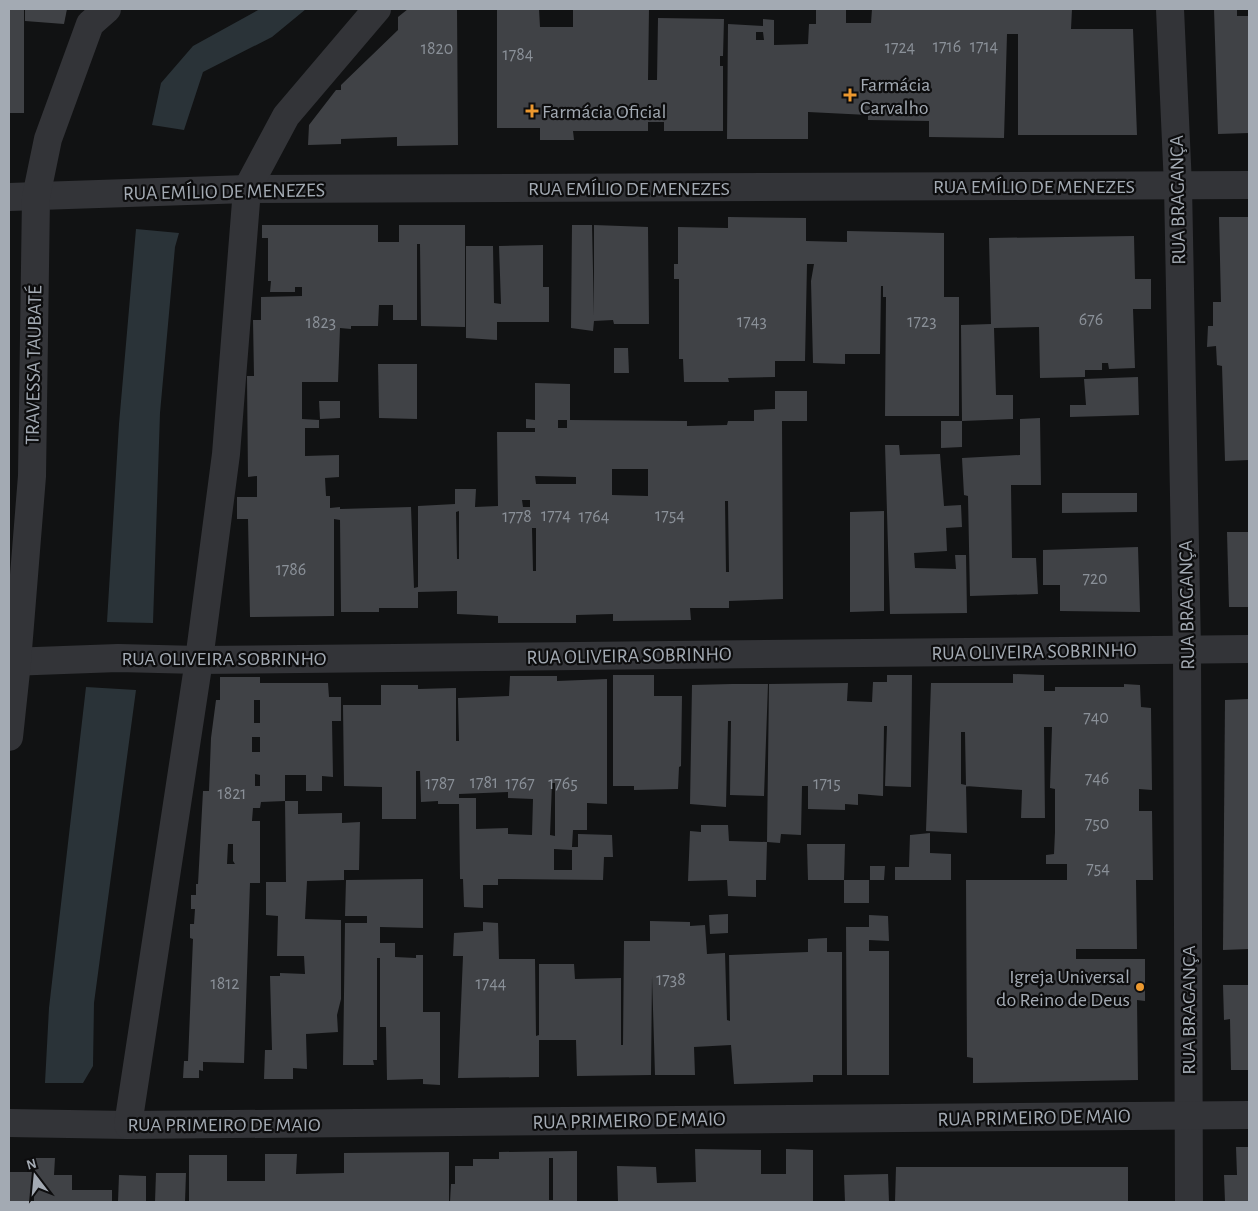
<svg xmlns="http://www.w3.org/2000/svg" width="1258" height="1211" font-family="'Alegreya Sans',sans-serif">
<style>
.water{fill:#2a3338}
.building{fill:#404246;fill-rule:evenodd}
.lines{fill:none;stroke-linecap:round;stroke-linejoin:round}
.minor{stroke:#333438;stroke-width:28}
.poi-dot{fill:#ed992f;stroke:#0d0d0e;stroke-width:2}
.labels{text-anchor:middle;stroke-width:4.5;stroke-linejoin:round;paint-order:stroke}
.number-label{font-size:18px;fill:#8a9098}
.poi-label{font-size:20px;fill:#a3aab3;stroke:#0d0d0e;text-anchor:start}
.street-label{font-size:20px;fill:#a3aab3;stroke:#0d0d0e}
</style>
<rect width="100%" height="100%" fill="#111213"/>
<!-- water -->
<g class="water">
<path d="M260,9H306L272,37L203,72L184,130L152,125L161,83L193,46Z"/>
<path d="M136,229L179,233L175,247L160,413L153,623L107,622L119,424Z"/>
<path d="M86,687L136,690L94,1003L93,1066L83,1083H45L49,1008Z"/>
</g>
<!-- building -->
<g class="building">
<rect x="9" y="9" width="15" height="104"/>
<path d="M25,9H67L64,24L25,21Z"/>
<path d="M408,9H457L458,145L397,146V137L341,139V144L308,145L309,125L336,90H341V85L398,30V17Z"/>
<path d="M497,9H539L540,27H573V9H649L648,80H657L658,18L724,19L723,56H720V66H723V131H664V122H648V131H573L574,140H540V128H497Z"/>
<path d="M816,9H846V23H871L872,9H1072L1071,29H1133L1137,135H1018V34H1007L1004,138L929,137V121L868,120V115L808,112V139H727L728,24L763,26V19L774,20V45L808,44L809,24H816ZM756,32H763L764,40H756Z"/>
<path d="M1214,9H1237V16H1249V133L1218,134Z"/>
<path d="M728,217L806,218V241L847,242V231L944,233V297H959V416H885L886,297H883V286H881L880,354H845V364L813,363L811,281L814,264H807L805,361H775V377L728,378L729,382H684L683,359H679V279H674V264H678V227L728,228Z"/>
<path d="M1219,217H1249V460L1225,461L1222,366L1217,365L1216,346L1207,347L1208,326H1213V302H1221Z"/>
<path d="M262,225H378V242H399V225H465V327L421,326L420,244H417V320H393V305H379L378,326H351V329L340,328L338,382H302V419L319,420V428H305V456L339,455V477L325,478L326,496H330V508L340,507V509L411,507L414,588L418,587V506L455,504V489H476L475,507L498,506L497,432H535V428H526V419L535,420V383L570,384V420L687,421V426L727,425L728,421H754V410L775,409V391H807V421H782L783,599L729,601V608H690L691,620L613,621V614L576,615V623H498V616L457,614V591L418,592V608H379V612H341L340,520L334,519V616L250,617L248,519H237V497H257V476L248,477L247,376H254L253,320H261V297L302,296V287H295V292H270L271,281H268V238H262ZM558,420H567V428H558ZM612,469H648V496L612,495ZM535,476L576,477V484H536ZM522,500H530V507H523ZM725,501H728L729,572H726ZM459,511V559H457L456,512ZM532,528H536V571H533Z"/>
<path d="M572,225H592L594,316V225L648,227L649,324H614L613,320L594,321L593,331L571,328Z"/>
<path d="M1134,236L1135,279H1151V309H1133L1135,368L1109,369L1108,363H1102V370H1085V377L1040,378L1039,327L994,328L996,395H1013V419L962,421L961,325L991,324L989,238Z"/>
<path d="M543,245V287H549V322H497V340L466,338V246H493L494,303L501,304L499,246Z"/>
<path d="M614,348H628L629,373H614Z"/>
<path d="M378,364H417V419L379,418Z"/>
<path d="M1138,377L1139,415L1070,417V405H1086L1084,379Z"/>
<path d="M319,401H340V418L320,419Z"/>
<path d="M1040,418L1041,485H1011L1012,558H1036L1038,594L970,596L968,496L964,495L962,458L1020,455V419Z"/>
<path d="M941,421H962V447L941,448Z"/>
<path d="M885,445H899L900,455L940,454L944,506L961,505L962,527L946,528L947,551L914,553L915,568L956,569L955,555H966L967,613L890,614Z"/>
<path d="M1062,493H1137V512L1062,513Z"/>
<path d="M884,511V611L850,612V512Z"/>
<path d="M1227,532H1249V607H1229Z"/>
<path d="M1138,547L1140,612L1060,611V585H1043V550Z"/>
<path d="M1013,674L1044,675V691H1055V687H1124V684L1140,685L1141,707L1151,708L1152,790L1139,789V811H1152L1153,880H1136L1137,949H1076V959H1145V1001L1137,1000L1138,1080L973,1083V1058L967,1057L966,880H1067V864H1046V855L1054,854L1055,832V789L1050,788L1052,727H1044L1045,818H1021L1022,790L966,786L965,732H961V784L966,785L967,833L926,831L931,683H1013Z"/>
<path d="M613,675H654V696H682L681,766L679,767L678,789L634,790V786H613Z"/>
<path d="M887,675H912L911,787L885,786L887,726H884L883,796L858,794V805L845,804V810L808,809V786H802L801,835L781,834L780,843L767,842L769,684L848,683L847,701L872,702L873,682H887Z"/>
<path d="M510,676H557V681L607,679V804L587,803V830H573L572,847H578V834L612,835L613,857H604L603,880L498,879V885H483V908L464,907L463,879H460L459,804H438V801L421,802L420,771H416V819H382V787L344,786L343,705H381V685H418V689L456,688V741H459L458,698L509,696ZM552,783H555V836L550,835ZM508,792V798L533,799L532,835L508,834V828L476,829V798H459V794ZM554,849L572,850V870H554Z"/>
<path d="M220,677H260V683H328L329,697H341V721H332L333,777L322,776V791H306V775H285V801L261,802L260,808H253L252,821H260V883H250L244,1063L203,1062V1071L199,1070V1078H183L184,1061H188L193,939L190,938V924H194L195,909H191V895H196V884H198L203,791H209L211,738L216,700H220ZM254,700H260V723H254ZM252,737H260V752H252ZM255,774L260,775V786H255ZM228,844H233V861L235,864H227Z"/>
<path d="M732,684H768L764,796L730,795L731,721H728L726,807L690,804L692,685Z"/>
<path d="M1249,699V949L1223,950L1225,700Z"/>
<path d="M285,801H298V814L342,813V823L360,822L359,870H344V880L307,881L305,919L341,920V999L337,1015L338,1032L306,1034L307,1069L293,1068V1079H264L265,1050H272L270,976H280V973L305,974L304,956H277L278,916L266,915V882H286Z"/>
<path d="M701,825H728L729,841L767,842L766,880H756V897L728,896L727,880L688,881L690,831L701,832Z"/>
<path d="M930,833V853L951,854V880H895V867H909L910,835Z"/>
<path d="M807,844H845L844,880H808Z"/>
<path d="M870,866H885L884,880H870Z"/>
<path d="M423,879V928L380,927V943H395V957L416,958V955H423V1012H440V1085L423,1084V1079L387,1080L386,1027H380V958H377V1060H373L374,1065H343L345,923H367V916H345L346,880Z"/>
<rect x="844" y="880" width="25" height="23"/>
<path d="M728,914V933L710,934L709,915Z"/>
<path d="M869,915L888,916L889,941L869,940V951H889V1075H847L846,927H869Z"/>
<path d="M650,921L690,922V926L705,925L707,954L725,953L727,1020L730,1021L729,955L808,952V939L827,938V952H842V1075H813V1082L734,1084L731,1045L694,1047L695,1075H655L652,976L651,1075L577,1076L576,1040H539V1077L458,1078L463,956H453L454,933L483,931V922L498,923L499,959H535L536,1036L539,1035V964H574L575,979L621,978V1045H623L624,941H650Z"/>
<path d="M1223,985H1249V1070H1231L1230,1019L1224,1020Z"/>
<path d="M1236,1147H1249V1202H1225L1224,1175H1237Z"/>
<path d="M695,1149L761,1150V1174H786V1149L813,1150V1202H618L617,1166L656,1167L657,1183L696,1182Z"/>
<path d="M577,1151V1202H450L451,1184H455V1166H473V1159H499V1152ZM549,1158H553V1200H549Z"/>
<path d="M449,1152V1202H189V1155H227V1181H265V1154H297L296,1174L344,1173V1153Z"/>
<path d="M34,1158H55L54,1175H72V1190H112V1202H34V1197H30V1202H9V1172H34Z"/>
<path d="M896,1167H1128V1202H895Z"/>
<path d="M156,1173H186L185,1202H155Z"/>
<path d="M888,1174L889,1202H845L844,1175Z"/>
<path d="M119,1175L146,1176V1202H118Z"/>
</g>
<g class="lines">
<!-- minor -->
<g class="minor">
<path d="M1170,9L1178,186L1187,649L1189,1202"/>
<path d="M9,197L247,189L1249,185"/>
<path d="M9,662L118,658L199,660L1249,649"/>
<path d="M9,737L17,662L32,476L36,197L48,139L90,24L107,9"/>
<path d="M9,1123L128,1125L1249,1115"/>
<path d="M128,1125L199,660L226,454L247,189L286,116L377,9"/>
</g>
</g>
<!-- markers -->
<g class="poi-dot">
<path d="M847.5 87.5h5v5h5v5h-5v5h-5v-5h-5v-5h5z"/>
<path d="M529.5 103.5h5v5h5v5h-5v5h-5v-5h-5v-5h5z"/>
<circle cx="1140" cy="987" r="5"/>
</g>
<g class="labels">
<!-- number labels -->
<g class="number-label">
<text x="947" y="52">1716</text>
<text x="984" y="52">1714</text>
<text x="900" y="53">1724</text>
<text x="437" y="54">1820</text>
<text x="518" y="60">1784</text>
<text x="1091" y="325">676</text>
<text x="752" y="327">1743</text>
<text x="922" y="327">1723</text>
<text x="321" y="328">1823</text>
<text x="556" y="521">1774</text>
<text x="670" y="521">1754</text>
<text x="517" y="522">1778</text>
<text x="594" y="522">1764</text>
<text x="291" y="575">1786</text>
<text x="1095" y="584">720</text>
<text x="1096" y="723">740</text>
<text x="1097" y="784">746</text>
<text x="484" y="788">1781</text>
<text x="440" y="789">1787</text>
<text x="520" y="789">1767</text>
<text x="563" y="789">1765</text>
<text x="827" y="789">1715</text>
<text x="232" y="799">1821</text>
<text x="1097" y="829">750</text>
<text x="1098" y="874">754</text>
<text x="671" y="985">1738</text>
<text x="225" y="989">1812</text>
<text x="491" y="989">1744</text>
</g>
<!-- poi labels -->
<g class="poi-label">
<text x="860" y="91">Farmácia<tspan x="860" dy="23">Carvalho</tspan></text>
<text x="542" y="118">Farmácia Oficial</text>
<text x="1130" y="983" text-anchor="end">Igreja Universal<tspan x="1130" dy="23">do Reino de Deus</tspan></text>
</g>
<!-- street labels -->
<g class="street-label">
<text x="1034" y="193">RUA EMÍLIO DE MENEZES</text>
<text x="629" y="195">RUA EMÍLIO DE MENEZES</text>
<text transform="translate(224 191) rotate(-1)" y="7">RUA EMÍLIO DE MENEZES</text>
<text transform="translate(1177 200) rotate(-91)" y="7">RUA BRAGANÇA</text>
<text transform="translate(33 365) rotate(-89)" y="7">TRAVESSA TAUBATÉ</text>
<text transform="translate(1186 605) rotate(-91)" y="7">RUA BRAGANÇA</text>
<text transform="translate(1034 651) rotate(-1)" y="7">RUA OLIVEIRA SOBRINHO</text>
<text transform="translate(629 655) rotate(-1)" y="7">RUA OLIVEIRA SOBRINHO</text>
<text x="224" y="665">RUA OLIVEIRA SOBRINHO</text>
<text transform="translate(1188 1010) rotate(-90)" y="7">RUA BRAGANÇA</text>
<text transform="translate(1034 1117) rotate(-1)" y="7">RUA PRIMEIRO DE MAIO</text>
<text transform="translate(629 1120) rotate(-1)" y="7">RUA PRIMEIRO DE MAIO</text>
<text x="224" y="1131">RUA PRIMEIRO DE MAIO</text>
</g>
</g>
<!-- border -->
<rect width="1258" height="1211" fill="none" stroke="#a3aab3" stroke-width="20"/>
<!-- north arrow -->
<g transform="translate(35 1176) rotate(344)" stroke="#0d0d0e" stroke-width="4" paint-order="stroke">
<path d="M0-4L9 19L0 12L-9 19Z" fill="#a3aab3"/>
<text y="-8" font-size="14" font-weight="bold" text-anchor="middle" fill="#a3aab3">N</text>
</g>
</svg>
